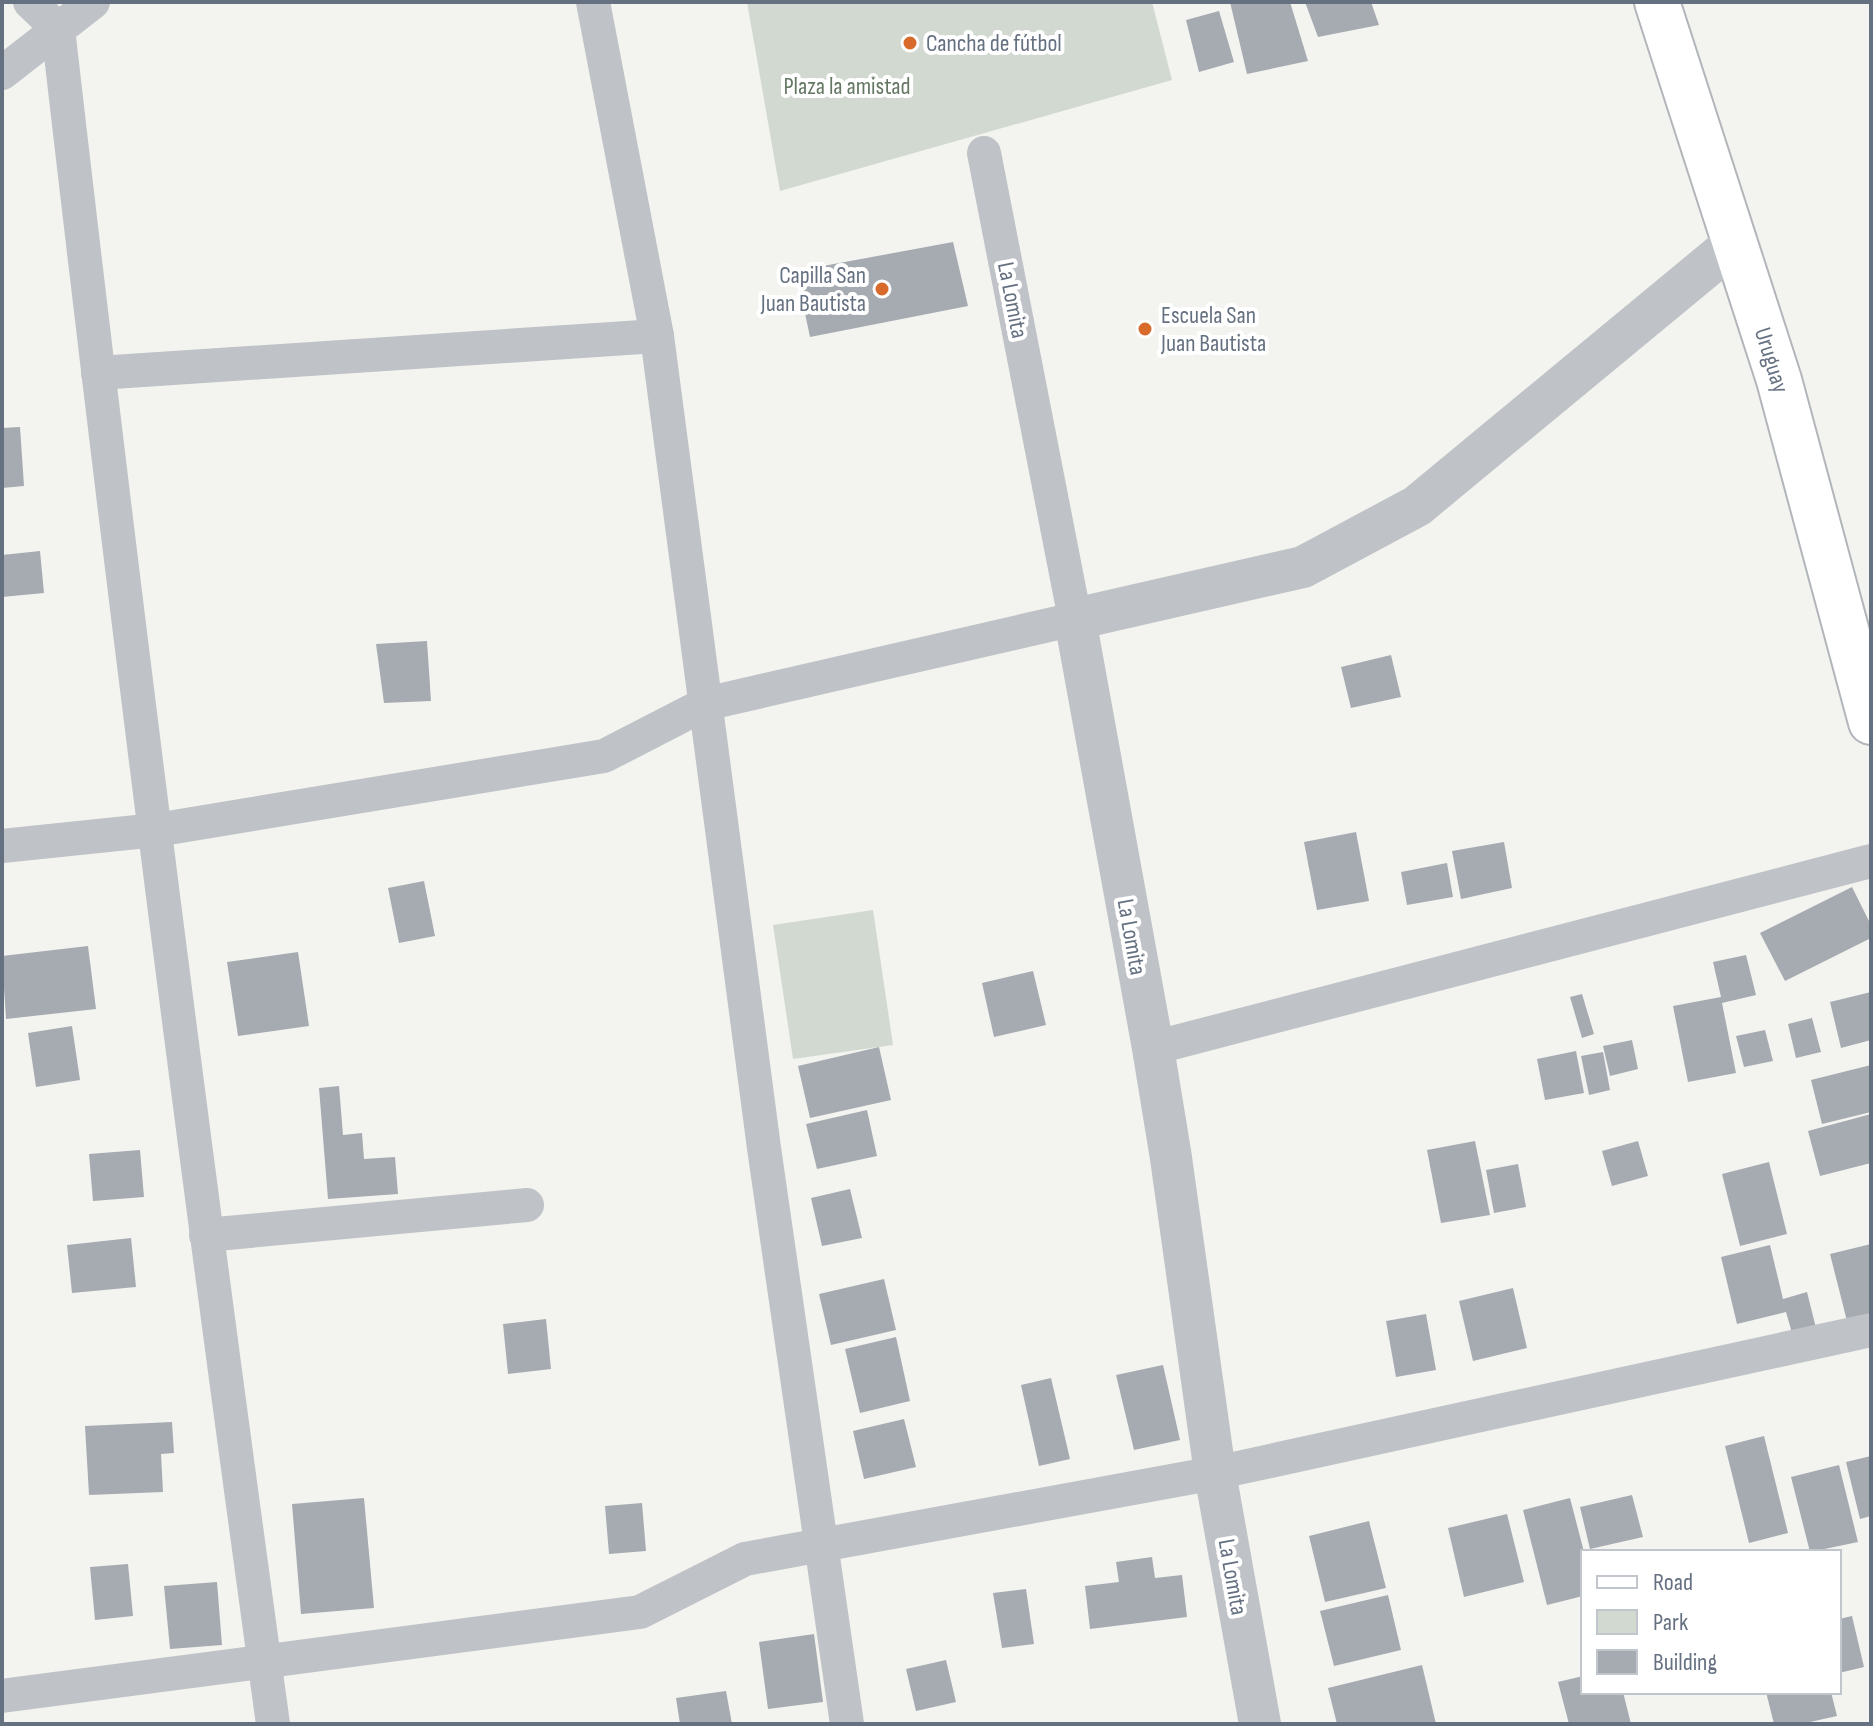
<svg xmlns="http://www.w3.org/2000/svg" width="1873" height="1726" font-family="'Sofia Sans Condensed',sans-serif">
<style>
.green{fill:#d2d9d0}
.building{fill:#a6abb2}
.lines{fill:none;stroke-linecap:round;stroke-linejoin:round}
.secondary-casing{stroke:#b2b5ba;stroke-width:48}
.minor{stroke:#bfc2c6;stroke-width:34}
.tertiary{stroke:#bfc2c6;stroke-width:42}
.secondary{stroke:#fff;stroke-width:44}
.poi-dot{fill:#d86b2c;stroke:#fff;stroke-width:3}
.labels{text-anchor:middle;stroke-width:8;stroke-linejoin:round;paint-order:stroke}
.poi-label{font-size:24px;fill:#657080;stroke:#fff;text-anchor:start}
.park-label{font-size:24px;fill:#647763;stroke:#fff}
.street-label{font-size:24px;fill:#657080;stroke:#fff}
</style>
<rect width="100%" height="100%" fill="#f3f4f0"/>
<!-- green -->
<g class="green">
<path d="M747,2H1152L1172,80L780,191Z"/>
<path d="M873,910L893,1045L793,1059L773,925Z"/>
</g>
<!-- building -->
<g class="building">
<path d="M1230,2H1290L1308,61L1247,74Z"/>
<path d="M1305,2H1371L1379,25L1318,37Z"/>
<path d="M1219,11L1234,62L1199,72L1186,20Z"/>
<path d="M953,242L968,306L810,337L796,271Z"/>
<path d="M20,427L24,486L2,488V428Z"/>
<path d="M40,551L44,593L2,597V555Z"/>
<path d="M427,641L431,701L384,703L376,644Z"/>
<path d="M1391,655L1401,697L1351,708L1341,667Z"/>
<path d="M1356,832L1369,901L1317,910L1304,842Z"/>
<path d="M1504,842L1512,888L1461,899L1452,851Z"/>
<path d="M1447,863L1453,897L1407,905L1401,872Z"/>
<path d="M424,881L435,936L399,943L388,888Z"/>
<path d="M1852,887L1871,925V938L1785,981L1760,933Z"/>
<path d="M88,946L96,1009L6,1019L2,956Z"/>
<path d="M298,952L309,1026L238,1036L227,962Z"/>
<path d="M1746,955L1756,995L1722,1003L1736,1073L1688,1082L1673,1006L1721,997L1713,962Z"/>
<path d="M1033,971L1046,1025L994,1037L982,983Z"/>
<path d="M1871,992V1040L1841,1048L1830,1002Z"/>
<path d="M1582,994L1594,1034L1582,1038L1570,997Z"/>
<path d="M1812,1018L1821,1052L1796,1058L1788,1024Z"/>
<path d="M72,1026L80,1080L36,1087L28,1033Z"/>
<path d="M1765,1030L1773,1061L1744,1067L1736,1036Z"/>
<path d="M1632,1040L1638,1069L1610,1076L1603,1046Z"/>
<path d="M879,1047L891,1100L810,1118L798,1066Z"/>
<path d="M1576,1051L1584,1093L1545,1100L1537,1059Z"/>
<path d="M1603,1052L1610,1090L1589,1095L1581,1056Z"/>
<path d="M1871,1065V1112L1822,1124L1811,1080Z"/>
<path d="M339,1086L343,1135L362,1133L364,1159L395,1157L398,1194L328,1199L319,1088Z"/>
<path d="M867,1110L877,1156L817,1169L806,1124Z"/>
<path d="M1871,1114V1163L1820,1176L1808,1131Z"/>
<path d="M1475,1141L1490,1215L1441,1223L1427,1150Z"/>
<path d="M1638,1141L1648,1176L1612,1186L1602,1151Z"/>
<path d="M140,1150L144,1197L93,1201L89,1154Z"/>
<path d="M1769,1162L1787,1234L1740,1246L1722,1174Z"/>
<path d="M1518,1164L1526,1207L1494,1213L1486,1170Z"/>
<path d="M850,1189L862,1238L822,1246L811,1198Z"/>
<path d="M131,1238L136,1287L72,1293L67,1245Z"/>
<path d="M1871,1244V1319L1848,1325L1830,1254Z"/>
<path d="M1770,1245L1783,1299L1807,1292L1816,1328L1792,1333L1786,1312L1737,1324L1721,1257Z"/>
<path d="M884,1279L896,1330L831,1345L819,1294Z"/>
<path d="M1513,1288L1527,1348L1473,1361L1459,1301Z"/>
<path d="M1426,1314L1436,1370L1396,1377L1386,1321Z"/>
<path d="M546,1319L551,1369L508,1374L503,1324Z"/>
<path d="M896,1337L910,1401L860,1413L845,1349Z"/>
<path d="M1163,1365L1180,1440L1134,1450L1116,1375Z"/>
<path d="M1051,1378L1070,1459L1039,1466L1021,1385Z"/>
<path d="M904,1419L916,1467L864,1479L853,1431Z"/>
<path d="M172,1422L174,1453L161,1454L163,1492L89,1495L85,1426Z"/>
<path d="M1764,1436L1788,1533L1749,1543L1725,1446Z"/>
<path d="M1871,1456V1516L1860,1519L1846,1462Z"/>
<path d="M1839,1465L1858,1542L1810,1552L1791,1477Z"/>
<path d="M1632,1495L1643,1537L1590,1549L1580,1507Z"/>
<path d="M364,1498L374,1608L301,1614L292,1504Z"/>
<path d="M1570,1498L1584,1552L1583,1596L1547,1605L1523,1510Z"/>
<path d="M642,1503L646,1551L609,1554L605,1506Z"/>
<path d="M1507,1514L1524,1582L1464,1597L1448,1528Z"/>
<path d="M1369,1521L1386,1588L1325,1602L1309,1536Z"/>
<path d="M1152,1557L1155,1578L1182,1575L1187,1617L1090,1629L1085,1586L1119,1582L1116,1562Z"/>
<path d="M128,1564L133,1616L95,1620L90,1567Z"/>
<path d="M217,1582L222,1645L170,1649L164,1586Z"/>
<path d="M1026,1589L1034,1644L1002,1648L993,1593Z"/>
<path d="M1388,1595L1401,1650L1334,1666L1320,1611Z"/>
<path d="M1852,1616L1864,1667L1839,1673V1619Z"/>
<path d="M814,1634L823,1702L768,1709L759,1642Z"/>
<path d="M946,1660L956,1702L916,1711L906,1669Z"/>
<path d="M1422,1665L1436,1724H1337L1328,1688Z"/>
<path d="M1583,1676V1692H1623L1631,1724H1569L1558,1682Z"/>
<path d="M726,1691L732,1724H680L676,1698Z"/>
<path d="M1766,1692H1831L1837,1716L1801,1724H1774Z"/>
</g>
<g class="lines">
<defs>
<path id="secondary" d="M1657,2L1779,380L1871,722"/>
</defs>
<!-- secondary casing -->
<use href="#secondary" class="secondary-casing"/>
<!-- minor -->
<g class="minor">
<path d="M30,2L58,29C123,595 195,1160 273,1724"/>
<path d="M593,2L657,336L764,1148L847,1724"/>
<path d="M2,73L93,2"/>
<path d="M98,373L657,336"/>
<path d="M2,846L156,830L604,756L705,704L1075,619L984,153"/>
<path d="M1153,1048L1871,861"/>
<path d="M206,1235L527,1205"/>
<path d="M2,1696L640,1612L745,1559L1215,1473L1871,1330"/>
</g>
<!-- tertiary -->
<path class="tertiary" d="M1260,1724L1215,1473L1171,1158L1153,1048L1075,619L1303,567L1417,506L1735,243"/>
<!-- secondary -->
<use href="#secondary" class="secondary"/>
</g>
<!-- markers -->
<g class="poi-dot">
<circle cx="910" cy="43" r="8"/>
<circle cx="882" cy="289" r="8"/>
<circle cx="1145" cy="329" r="8"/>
</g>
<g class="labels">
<!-- poi labels -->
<g class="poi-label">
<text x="926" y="51">Cancha de fútbol</text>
<text x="866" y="283" text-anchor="end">Capilla San<tspan x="866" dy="28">Juan Bautista</tspan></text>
<text x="1161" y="323">Escuela San<tspan x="1161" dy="28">Juan Bautista</tspan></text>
</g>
<!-- park labels -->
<g class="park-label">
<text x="847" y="94">Plaza la amistad</text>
</g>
<!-- street labels -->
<g class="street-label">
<text transform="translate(1013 300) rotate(79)" y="8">La Lomita</text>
<text transform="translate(1772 360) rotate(73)" y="8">Uruguay</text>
<text transform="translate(1132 937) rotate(80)" y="8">La Lomita</text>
<text transform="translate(1233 1577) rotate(80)" y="8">La Lomita</text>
</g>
</g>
<!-- border -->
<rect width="1873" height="1726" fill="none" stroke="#657080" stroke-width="8"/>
<!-- legend -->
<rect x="1581" y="1550" width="260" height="144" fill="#ffffff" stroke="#c1c6cc" stroke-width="2"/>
<rect x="1597" y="1576" width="40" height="12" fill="#ffffff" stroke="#c1c6cc" stroke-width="2"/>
<text x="1653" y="1590" font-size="24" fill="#657080">Road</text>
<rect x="1597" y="1610" width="40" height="24" fill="#d2d9d0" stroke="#c1c6cc" stroke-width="2"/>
<text x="1653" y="1630" font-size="24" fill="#657080">Park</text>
<rect x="1597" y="1650" width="40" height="24" fill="#a6abb2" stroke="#c1c6cc" stroke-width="2"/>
<text x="1653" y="1670" font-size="24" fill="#657080">Building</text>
</svg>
